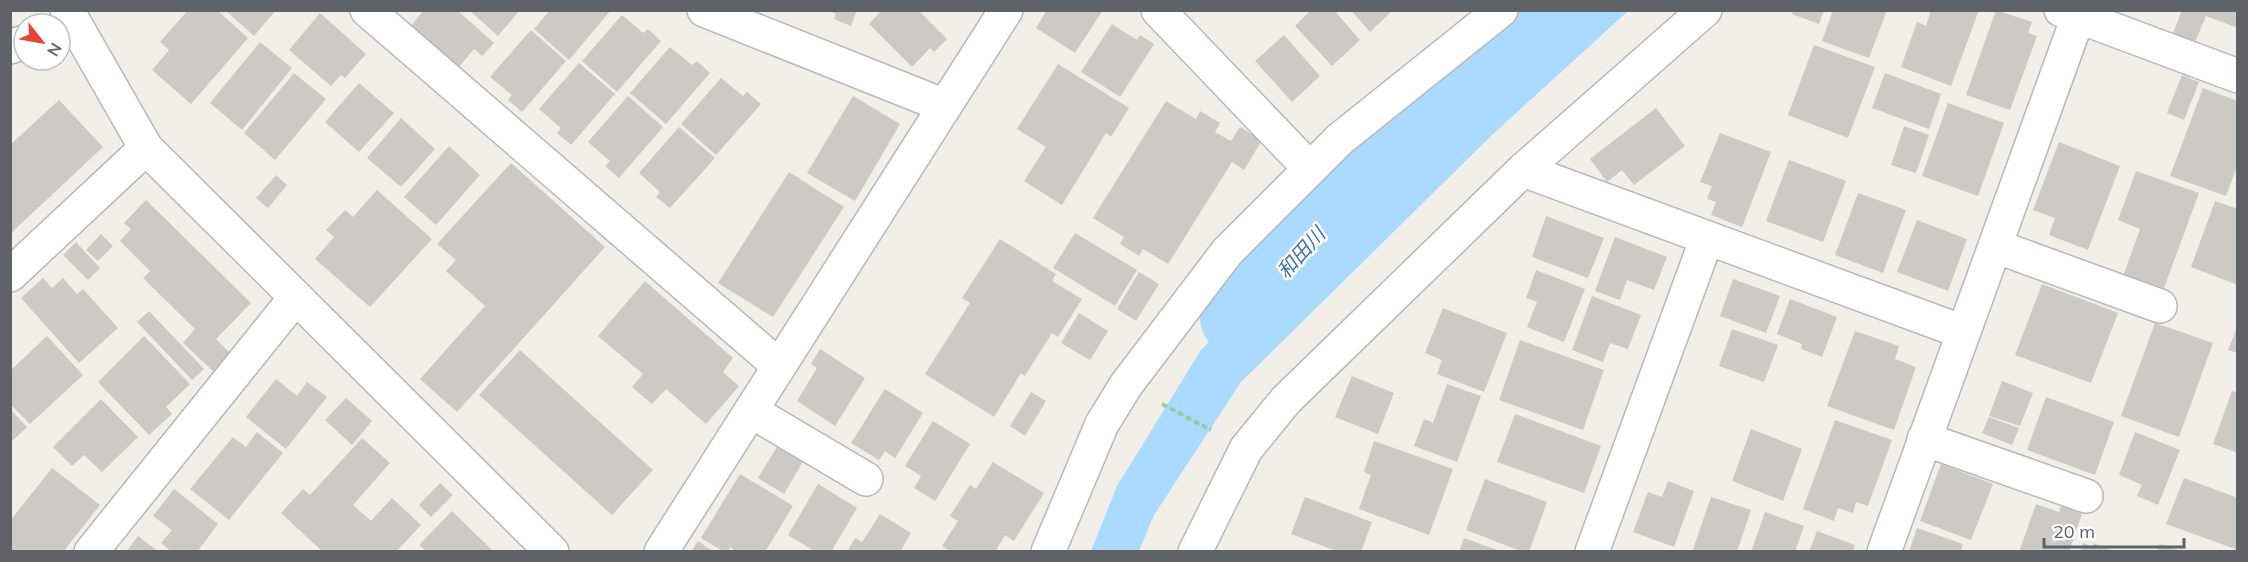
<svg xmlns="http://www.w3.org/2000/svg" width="2248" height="562" font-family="Mulish,'Noto Sans JP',sans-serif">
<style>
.water{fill:#aadaff}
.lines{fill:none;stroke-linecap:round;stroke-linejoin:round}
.river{stroke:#aadaff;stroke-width:84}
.building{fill:#cccac5}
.minor-casing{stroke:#b5b8bc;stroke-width:36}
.path{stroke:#9cc7a9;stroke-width:4;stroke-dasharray:6 3;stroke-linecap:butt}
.minor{stroke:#fff;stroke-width:33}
.labels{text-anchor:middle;stroke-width:5;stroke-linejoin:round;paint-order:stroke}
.water-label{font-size:20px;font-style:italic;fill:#4174aa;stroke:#fff}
</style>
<rect width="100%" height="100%" fill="#f1efe8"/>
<!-- water -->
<path class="water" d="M1554,11H1628L1493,134L1241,382L1154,515L1139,551H1091L1117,486L1201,350L1479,73Z"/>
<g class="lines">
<!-- river -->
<path class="river" d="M1242,317L1376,170L1567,10"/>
</g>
<!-- building -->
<g class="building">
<path d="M188,10H217L248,38L191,104L152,70L169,50L160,42Z"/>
<path d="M225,10H276L254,36Z"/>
<path d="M424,10H457L494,43L482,56L474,49L458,68L411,26Z"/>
<path d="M469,10H520L498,36Z"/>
<path d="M550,10H611L569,60L534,29Z"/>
<path d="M828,10H857L851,26L834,19L836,14Z"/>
<path d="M882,10H918L947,39L934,52L930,48L912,67L869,24Z"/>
<path d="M1047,10H1103L1075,53L1036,28Z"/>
<path d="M1311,10H1334L1360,40L1332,66L1295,26Z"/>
<path d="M1351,10H1393L1370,32Z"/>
<path d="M1793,10H1824L1819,24L1792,14Z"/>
<path d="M1833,10H1887L1869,58L1822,41Z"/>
<path d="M1931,10H1979L1951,86L1901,67L1917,22L1926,26Z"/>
<path d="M1996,10L2032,22L2028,33L2037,36L2010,110L1966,95Z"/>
<path d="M2182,10H2238V28L2206,16L2195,42L2173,33Z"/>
<path d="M320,13L366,54L345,78L341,75L331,86L289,50Z"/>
<path d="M622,15L643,33L648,29L661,41L617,92L582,61Z"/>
<path d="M1112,24L1137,40L1140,35L1154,44L1120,97L1081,72Z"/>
<path d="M531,30L566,61L522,112L508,100L512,95L490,77Z"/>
<path d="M1284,35L1320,76L1292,102L1255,61Z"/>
<path d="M260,42L292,68L242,130L210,103Z"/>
<path d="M1814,45L1875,67L1848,138L1788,115Z"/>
<path d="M670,47L692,65L697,61L710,73L666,124L630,93Z"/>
<path d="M579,63L615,94L571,145L557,133L561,128L539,109Z"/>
<path d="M1058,64L1129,108L1111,137L1106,133L1062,205L1024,181L1046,147L1017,129Z"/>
<path d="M294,73L326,99L275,160L244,133Z"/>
<path d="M1885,73L1941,94L1929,129L1872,108Z"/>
<path d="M2182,75L2199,82L2184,120L2167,113Z"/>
<path d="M721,78L743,96L747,92L761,104L716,155L681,124Z"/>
<path d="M359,83L394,113L359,152L325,122Z"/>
<path d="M2203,88L2238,101V164L2226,196L2170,176Z"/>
<path d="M628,96L663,127L619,178L605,166L610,161L588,142Z"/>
<path d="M853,96L900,124L855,201L807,173Z"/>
<path d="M59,100L103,147L10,234V145Z"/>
<path d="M1166,101L1196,119L1200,111L1220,123L1215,132L1231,141L1240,127L1262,140L1244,170L1232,162L1168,264L1143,249L1139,256L1120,244L1124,237L1093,218Z"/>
<path d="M1948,103L2004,123L1978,196L1922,176Z"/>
<path d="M1656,108L1685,146L1634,185L1622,170L1607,182L1590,159Z"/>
<path d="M401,118L435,149L401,187L367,158Z"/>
<path d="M1904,126L1929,135L1916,173L1891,165Z"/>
<path d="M679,127L715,158L670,208L656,197L660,192L639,173Z"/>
<path d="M1720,133L1771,152L1742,227L1711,215L1716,202L1707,199L1712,186L1700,182Z"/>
<path d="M2059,142L2120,166L2088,250L2049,235L2055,218L2033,210Z"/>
<path d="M449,146L480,175L436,225L404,197Z"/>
<path d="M1789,160L1846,181L1823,242L1766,221Z"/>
<path d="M511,163L605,247L457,412L420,379L485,306L446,271L456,260L437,244Z"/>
<path d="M2136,171L2199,193L2164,288L2124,274L2140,229L2118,220Z"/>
<path d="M789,172L844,207L773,317L718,283Z"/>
<path d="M276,175L287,185L268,208L256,198Z"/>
<path d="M377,190L432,239L370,307L315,259L334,237L326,230L345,210L353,217Z"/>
<path d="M1858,193L1906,210L1883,273L1835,255Z"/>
<path d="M146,200L251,303L216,339L230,353L213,371L183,343L195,329L143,278L150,271L120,241L131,229L124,223Z"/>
<path d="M2215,201L2238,209V285L2191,267Z"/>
<path d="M1546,216L1604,238L1588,278L1532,257Z"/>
<path d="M1917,220L1967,239L1948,291L1897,272Z"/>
<path d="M1075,233L1137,270L1115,306L1053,268Z"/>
<path d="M101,234L113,246L98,261L86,250Z"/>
<path d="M1615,237L1667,257L1654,290L1627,280L1620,300L1595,291Z"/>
<path d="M1000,239L1056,274L1052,281L1082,299L1058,337L1052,333L1025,376L1021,373L994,417L925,374L970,303L962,298Z"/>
<path d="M76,242L100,268L88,280L63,255Z"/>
<path d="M1536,270L1585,289L1564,342L1527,327L1537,302L1526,298Z"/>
<path d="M1139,272L1159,284L1136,321L1117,309Z"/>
<path d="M43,278L52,288L63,278L77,294L83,289L118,328L79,363L21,298Z"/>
<path d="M1733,279L1780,296L1766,333L1720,316Z"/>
<path d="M645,281L733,358L723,372L739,386L706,424L666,389L652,404L632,387L643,374L598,336Z"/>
<path d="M2042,284L2118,313L2091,383L2015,355Z"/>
<path d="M1592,296L1641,315L1628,349L1610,343L1603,362L1572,350Z"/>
<path d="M1790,299L1837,317L1822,357L1801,349L1802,344L1777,334Z"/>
<path d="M1443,308L1507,333L1484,392L1437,374L1442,360L1425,353Z"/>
<path d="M149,311L204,369L192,380L137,322Z"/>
<path d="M1079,313L1108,331L1090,360L1061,343Z"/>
<path d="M2155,323L2213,343L2179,437L2121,416Z"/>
<path d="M2238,325V353L2228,350Z"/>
<path d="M1732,329L1778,345L1764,382L1719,366Z"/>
<path d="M1855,331L1899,346L1895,359L1916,367L1894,430L1827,406Z"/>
<path d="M47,336L83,375L30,424L10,404V371Z"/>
<path d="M144,336L190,384L166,407L172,414L149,435L98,382Z"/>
<path d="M1520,340L1604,370L1583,430L1499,400Z"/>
<path d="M820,349L865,378L835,426L797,401L817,368L811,364Z"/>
<path d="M520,350L653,470L612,515L479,395Z"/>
<path d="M1352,376L1394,393L1378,434L1335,417Z"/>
<path d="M276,379L297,396L307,382L327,397L286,449L246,417Z"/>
<path d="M2002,381L2033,393L2020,426L1989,416Z"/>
<path d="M1447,384L1481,396L1457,462L1414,446L1424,419L1433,423Z"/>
<path d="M885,389L923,413L895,458L885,451L879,460L851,443Z"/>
<path d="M2232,391L2238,393V453L2213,444Z"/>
<path d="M1031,392L1046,401L1025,436L1010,426Z"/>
<path d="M2046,397L2114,422L2095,475L2027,450Z"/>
<path d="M346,398L372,421L352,445L325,420Z"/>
<path d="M101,399L138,437L102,472L84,455L72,466L53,447Z"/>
<path d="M10,409L27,427L10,443Z"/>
<path d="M1515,414L1601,446L1584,493L1497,462Z"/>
<path d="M1989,417L2019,428L2012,445L1982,433Z"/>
<path d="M1835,420L1892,440L1868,506L1856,502L1853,513L1838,508L1834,521L1803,509Z"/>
<path d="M933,421L970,444L935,501L914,488L921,476L905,466Z"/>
<path d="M1751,429L1802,449L1783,501L1732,481Z"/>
<path d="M257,432L283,453L229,520L190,489L233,437L246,447Z"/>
<path d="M2135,432L2180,450L2158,505L2137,496L2142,485L2119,475Z"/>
<path d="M362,438L390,463L353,505L371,521L392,498L421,525L396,552H323L281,513L303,489L310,495Z"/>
<path d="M1374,441L1453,469L1429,535L1359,509L1371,475L1364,472Z"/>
<path d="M780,442L805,458L784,494L758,478Z"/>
<path d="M993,462L1044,493L1014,541L1005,535L995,552H951L942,546L958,521L950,516L970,485L976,489Z"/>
<path d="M1941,464L1993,484L1971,540L1920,521Z"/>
<path d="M52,468L100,505L63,552H10V521Z"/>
<path d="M740,474L793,506L765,552H737L730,547L728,552H724L701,538Z"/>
<path d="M2184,478L2238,498V550L2166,524Z"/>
<path d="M1485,479L1547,502L1529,552H1523L1466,530Z"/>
<path d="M1668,481L1694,491L1674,547L1633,532L1648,492L1662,497Z"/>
<path d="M440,483L453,495L431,517L419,505Z"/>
<path d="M818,484L857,508L831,552H816L788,535Z"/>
<path d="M174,489L218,524L197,552H172L161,543L172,530L153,516Z"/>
<path d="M1305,497L1372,522L1361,552H1339L1291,534Z"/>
<path d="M1711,497L1751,510L1737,552H1692Z"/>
<path d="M2036,504L2059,512L2061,506L2082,514L2069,552H2019Z"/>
<path d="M452,511L494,552H427L419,545Z"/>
<path d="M1765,512L1804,526L1795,552H1751Z"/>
<path d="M880,514L911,533L900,552H847L855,538L862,542Z"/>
<path d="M1917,528L1963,544L1961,552H1909Z"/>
<path d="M1817,531L1855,545L1853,552H1809Z"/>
<path d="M138,536L159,552H126Z"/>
<path d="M1464,538L1500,551V552H1459Z"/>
<path d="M698,541L714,552H691Z"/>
<path d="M2083,543L2093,547V543L2117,552H2080Z"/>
<path d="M2160,544L2181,551V552H2157Z"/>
</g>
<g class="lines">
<defs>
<g id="minor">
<path d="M67,10L146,148L552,552"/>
<path d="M367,10L779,366"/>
<path d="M704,10L945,106"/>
<path d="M1158,10L1310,169"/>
<path d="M2061,10L2238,76"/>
<path d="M10,47L24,42"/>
<path d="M1523,170L1963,332"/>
<path d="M1995,246L2160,306"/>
<path d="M10,275L146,148"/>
<path d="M751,411L866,479"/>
<path d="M1924,439L2086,496"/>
<path d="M91,552L296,297"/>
<path d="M661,552L1006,10"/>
<path d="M1048,552L1102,424L1126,385L1227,252L1340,139L1501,10"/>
<path d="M1195,552L1246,449L1286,400L1523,170L1705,10"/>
<path d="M1592,552L1707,238"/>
<path d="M1884,552L2078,17"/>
</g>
</defs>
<!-- minor casing -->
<use href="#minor" class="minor-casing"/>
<!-- path -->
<path class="path" d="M1162,404L1211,430"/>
<!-- minor -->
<use href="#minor" class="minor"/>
</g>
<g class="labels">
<!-- water labels -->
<g class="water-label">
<text transform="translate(1301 253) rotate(-48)" y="7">和田川</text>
</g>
</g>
<!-- border -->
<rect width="2248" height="562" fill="none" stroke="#5f6368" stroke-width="24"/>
<!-- north arrow -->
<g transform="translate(42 42) rotate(121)"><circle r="28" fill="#ffffff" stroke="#bfc1c3" stroke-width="1.5"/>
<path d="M0-4.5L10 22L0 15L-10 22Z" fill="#ea4335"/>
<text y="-9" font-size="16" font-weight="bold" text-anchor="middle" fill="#5f6368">N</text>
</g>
<!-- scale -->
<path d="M2044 538v9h140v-9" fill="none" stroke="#5f6368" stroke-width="3"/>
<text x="2053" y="538" font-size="18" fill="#5f6368" stroke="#ffffff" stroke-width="4.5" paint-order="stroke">20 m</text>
</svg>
